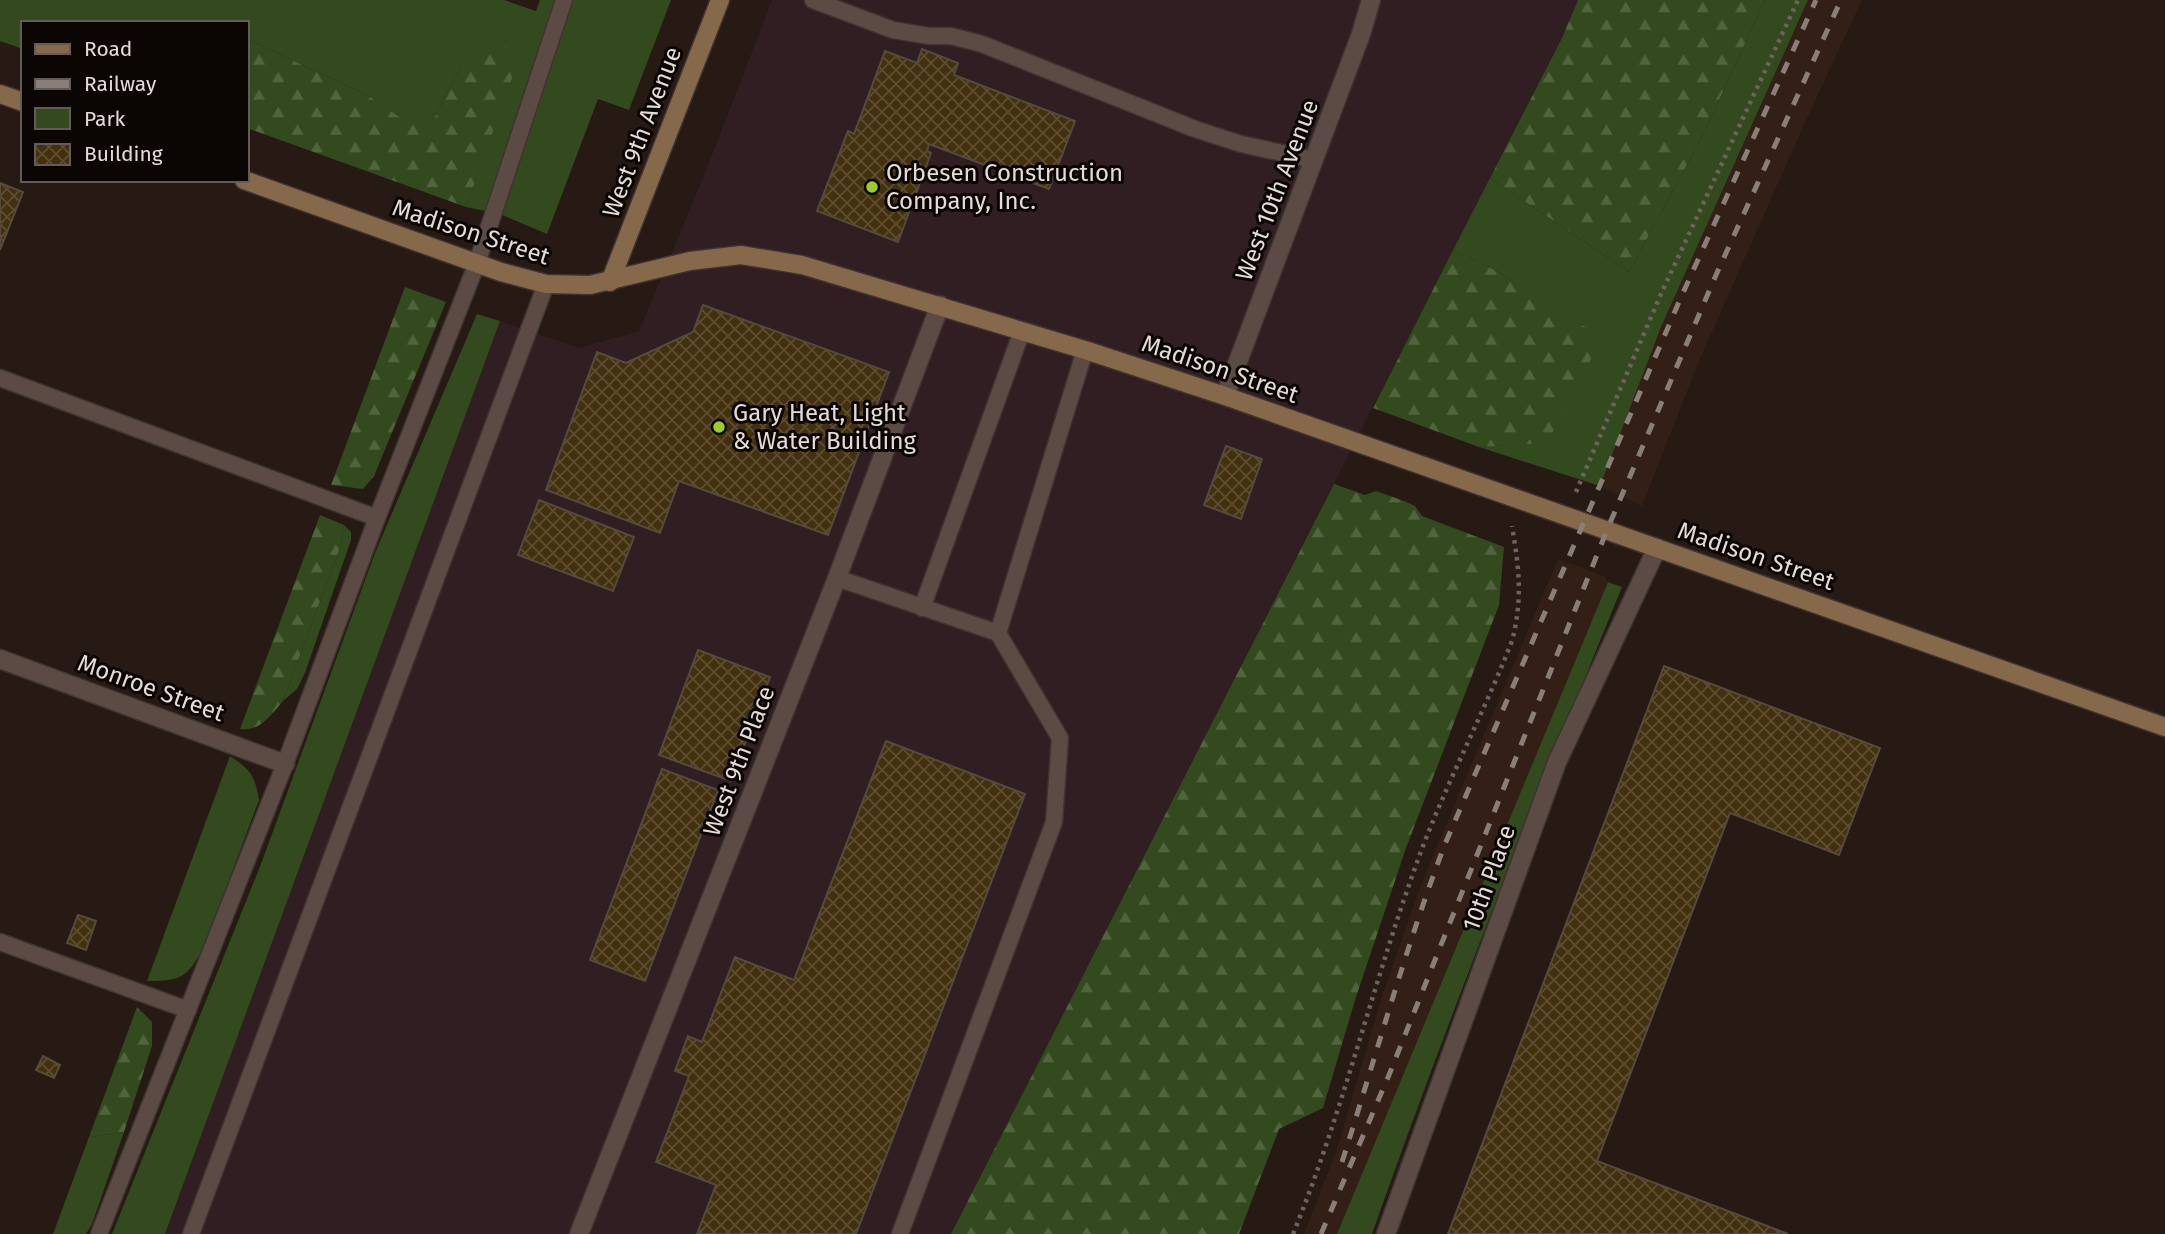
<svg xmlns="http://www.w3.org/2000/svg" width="2165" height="1234" font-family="'Fira Sans',sans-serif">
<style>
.built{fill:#341f17}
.industrial{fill:#301e23}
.green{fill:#334a1e}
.forest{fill:url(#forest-firs)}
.building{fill:url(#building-cross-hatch);stroke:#544b3d;stroke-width:2}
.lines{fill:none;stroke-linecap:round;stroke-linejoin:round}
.lane-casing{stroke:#3e3331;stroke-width:19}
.street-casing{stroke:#3e3331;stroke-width:21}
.secondary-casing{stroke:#3e3331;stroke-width:21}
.path{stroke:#6f625d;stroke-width:4.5;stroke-dasharray:3.5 5;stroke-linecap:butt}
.lane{stroke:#5c4b44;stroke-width:16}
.street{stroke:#5c4b44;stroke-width:18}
.secondary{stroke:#86684a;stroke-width:18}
.rail{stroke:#8a7e79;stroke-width:5;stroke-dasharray:12 12;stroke-linecap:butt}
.poi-dot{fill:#9eca2e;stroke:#0b0604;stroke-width:2.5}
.labels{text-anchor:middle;stroke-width:6;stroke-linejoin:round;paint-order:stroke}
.street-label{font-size:24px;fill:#e4dad6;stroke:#0b0604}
.poi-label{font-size:24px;fill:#e4dad6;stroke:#0b0604;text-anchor:start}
</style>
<defs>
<pattern id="forest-firs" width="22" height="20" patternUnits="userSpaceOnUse" patternTransform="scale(1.75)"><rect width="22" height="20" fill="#334a1e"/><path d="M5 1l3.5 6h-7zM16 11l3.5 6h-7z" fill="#50643e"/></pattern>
<pattern id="building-cross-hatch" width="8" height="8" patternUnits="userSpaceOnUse" patternTransform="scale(1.75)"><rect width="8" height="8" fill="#43300e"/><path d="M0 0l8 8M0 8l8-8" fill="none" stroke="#5e4d30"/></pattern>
</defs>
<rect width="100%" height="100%" fill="#271913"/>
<!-- built -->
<g class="built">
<path d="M1808,0H1862L1802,129L1697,366L1642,506L1594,484L1661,327Z"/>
<path d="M1558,559L1604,576L1608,582L1337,1234H1304L1336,1152L1382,996L1422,882Z"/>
</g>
<!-- industrial -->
<path class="industrial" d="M772,0H1578L1562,38L1453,250L951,1234H165L500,321L579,348L639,331L705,173Z"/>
<!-- green -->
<g class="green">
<path d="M0,0H504L536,11L540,0H671L629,110L598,99L547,234L500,214L466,207L521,50L461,65L435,117L411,126L369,96L249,40L247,43V23H23V49L0,41Z"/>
<path d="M1765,0H1808L1661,327L1600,486L1479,447L1547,442L1535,295L1501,273L1453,250L1490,178L1629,272L1703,135Z"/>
<path d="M477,314L500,321L165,1234H112L261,864L375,553Z"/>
<path d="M344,525L351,532V540L305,673L297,689L283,701L341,545Z"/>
<path d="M1608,582L1622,587C1534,801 1449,1016 1372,1234H1337Z"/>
<path d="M230,756C251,770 255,776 259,800L204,947C187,978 181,981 147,981Z"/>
<path d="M124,1132L92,1224L86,1234H53L89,1137Z"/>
</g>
<!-- forest -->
<g class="forest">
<path d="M1578,0H1765L1703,135L1629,272L1490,178L1562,38Z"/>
<path d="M249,40L369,96L411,125L435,117L461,65L480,43L522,50L466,207L247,128V43Z"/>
<path d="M1453,250L1501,273L1602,338L1547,443L1479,447L1373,408Z"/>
<path d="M405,287L446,302L374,476L363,489L331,485Z"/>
<path d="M1334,484L1365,495L1376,491L1404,501L1415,506L1422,516L1504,547L1499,605L1406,848L1356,997L1323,1108L1279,1129L1239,1234H951Z"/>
<path d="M320,515L344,525L341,545L283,701C271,715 260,732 240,729Z"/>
<path d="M137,1007L152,1022V1046L124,1132L89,1137Z"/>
</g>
<!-- building -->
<g class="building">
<path d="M922,49L958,63L954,75L1075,121L1049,189L929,144L927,151L931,153L898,242L817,211L848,131L854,134L885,51L917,63Z"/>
<path d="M0,183L23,192L0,250Z"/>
<path d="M703,305L889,372L828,535L679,481L660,533L546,490L597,352L626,363L693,332Z"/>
<path d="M1226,446L1262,459L1241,519L1204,505Z"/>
<path d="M539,500L634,537L613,591L518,555Z"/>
<path d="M698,650L770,677L731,781L659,755Z"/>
<path d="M1664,666L1880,748L1839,855L1730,813L1597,1161L1788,1234H1448Z"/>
<path d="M886,741L1025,794L856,1234H697L716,1185L656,1162L689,1076L675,1071L688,1036L702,1042L735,957L794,980Z"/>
<path d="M662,769L718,790L645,981L590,960Z"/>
<path d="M78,915L96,921L86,950L67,943Z"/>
<path d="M43,1056L60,1065L54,1078L36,1070Z"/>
</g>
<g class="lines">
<defs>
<g id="lane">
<path d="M813,0L893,30L929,36H951L982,44L1195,129L1241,144L1314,160"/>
<path d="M0,378L377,518"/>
<path d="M837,578L998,633L1060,738L1054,822L900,1234"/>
<path d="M922,608L1022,331"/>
<path d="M998,633L1085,350"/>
<path d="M0,942L188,1010"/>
<path d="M99,1234L285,764L377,518L477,263L564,0"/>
<path d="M191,1234L546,284"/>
</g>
<g id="street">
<path d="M1225,396L1361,34L1371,0"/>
<path d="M0,659L285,764"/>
<path d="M579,1234L837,578L940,305"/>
<path d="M1386,1234L1557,762L1657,548"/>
</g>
<g id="secondary">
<path d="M0,94L23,102"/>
<path d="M244,180L501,272L546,284L590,285L690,261L741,255L802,265L1085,350L1225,396L2165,727"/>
<path d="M610,282L720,0"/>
</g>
</defs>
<!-- lane casing -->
<use href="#lane" class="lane-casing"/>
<!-- street casing -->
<use href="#street" class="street-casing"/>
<!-- secondary casing -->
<use href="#secondary" class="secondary-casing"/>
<!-- path -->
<g class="path">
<path d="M1576,492L1661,294L1798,0"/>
<path d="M1293,1234C1345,1107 1375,974 1423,846C1450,776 1485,710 1512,641C1523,599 1519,568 1512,526"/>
</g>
<!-- lane -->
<use href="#lane" class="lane"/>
<!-- street -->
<use href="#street" class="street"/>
<!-- secondary -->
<use href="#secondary" class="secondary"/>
<!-- rail -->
<g class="rail">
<path d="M1342,1162C1376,1056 1405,949 1445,844L1682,295L1816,0"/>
<path d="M1321,1234L1389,1075L1607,530L1716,275L1841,0"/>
</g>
</g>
<!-- markers -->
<g class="poi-dot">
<circle cx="872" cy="187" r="7"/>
<circle cx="719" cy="427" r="7"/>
</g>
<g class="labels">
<!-- street labels -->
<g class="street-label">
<text transform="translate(642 132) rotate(-69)" y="8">West 9th Avenue</text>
<text transform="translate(1277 190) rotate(-69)" y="8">West 10th Avenue</text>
<text transform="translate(471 232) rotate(18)" y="8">Madison Street</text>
<text transform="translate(1220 369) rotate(19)" y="8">Madison Street</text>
<text transform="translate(1756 556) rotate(19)" y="8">Madison Street</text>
<text transform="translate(151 688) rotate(20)" y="8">Monroe Street</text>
<text transform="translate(739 761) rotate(-69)" y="8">West 9th Place</text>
<text transform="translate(1489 878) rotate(-70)" y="8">10th Place</text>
</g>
<!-- poi labels -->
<g class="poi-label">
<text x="886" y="181">Orbesen Construction<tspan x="886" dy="28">Company, Inc.</tspan></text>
<text x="733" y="421">Gary Heat, Light<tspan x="733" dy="28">&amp; Water Building</tspan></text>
</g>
</g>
<!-- legend -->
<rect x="21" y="21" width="228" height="161" fill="#0b0604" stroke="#625b58" stroke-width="2"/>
<rect x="35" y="44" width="35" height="10" fill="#86684a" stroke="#625b58" stroke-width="2"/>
<text x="84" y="56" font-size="21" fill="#e4dad6">Road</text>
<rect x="35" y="79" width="35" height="10" fill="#8a7e79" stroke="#625b58" stroke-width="2"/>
<text x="84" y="91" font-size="21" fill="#e4dad6">Railway</text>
<rect x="35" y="108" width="35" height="21" fill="#334a1e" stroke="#625b58" stroke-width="2"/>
<text x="84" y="126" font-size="21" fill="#e4dad6">Park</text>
<rect x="35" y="144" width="35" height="21" fill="url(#building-cross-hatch)" stroke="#625b58" stroke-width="2"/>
<text x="84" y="161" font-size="21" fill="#e4dad6">Building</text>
</svg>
